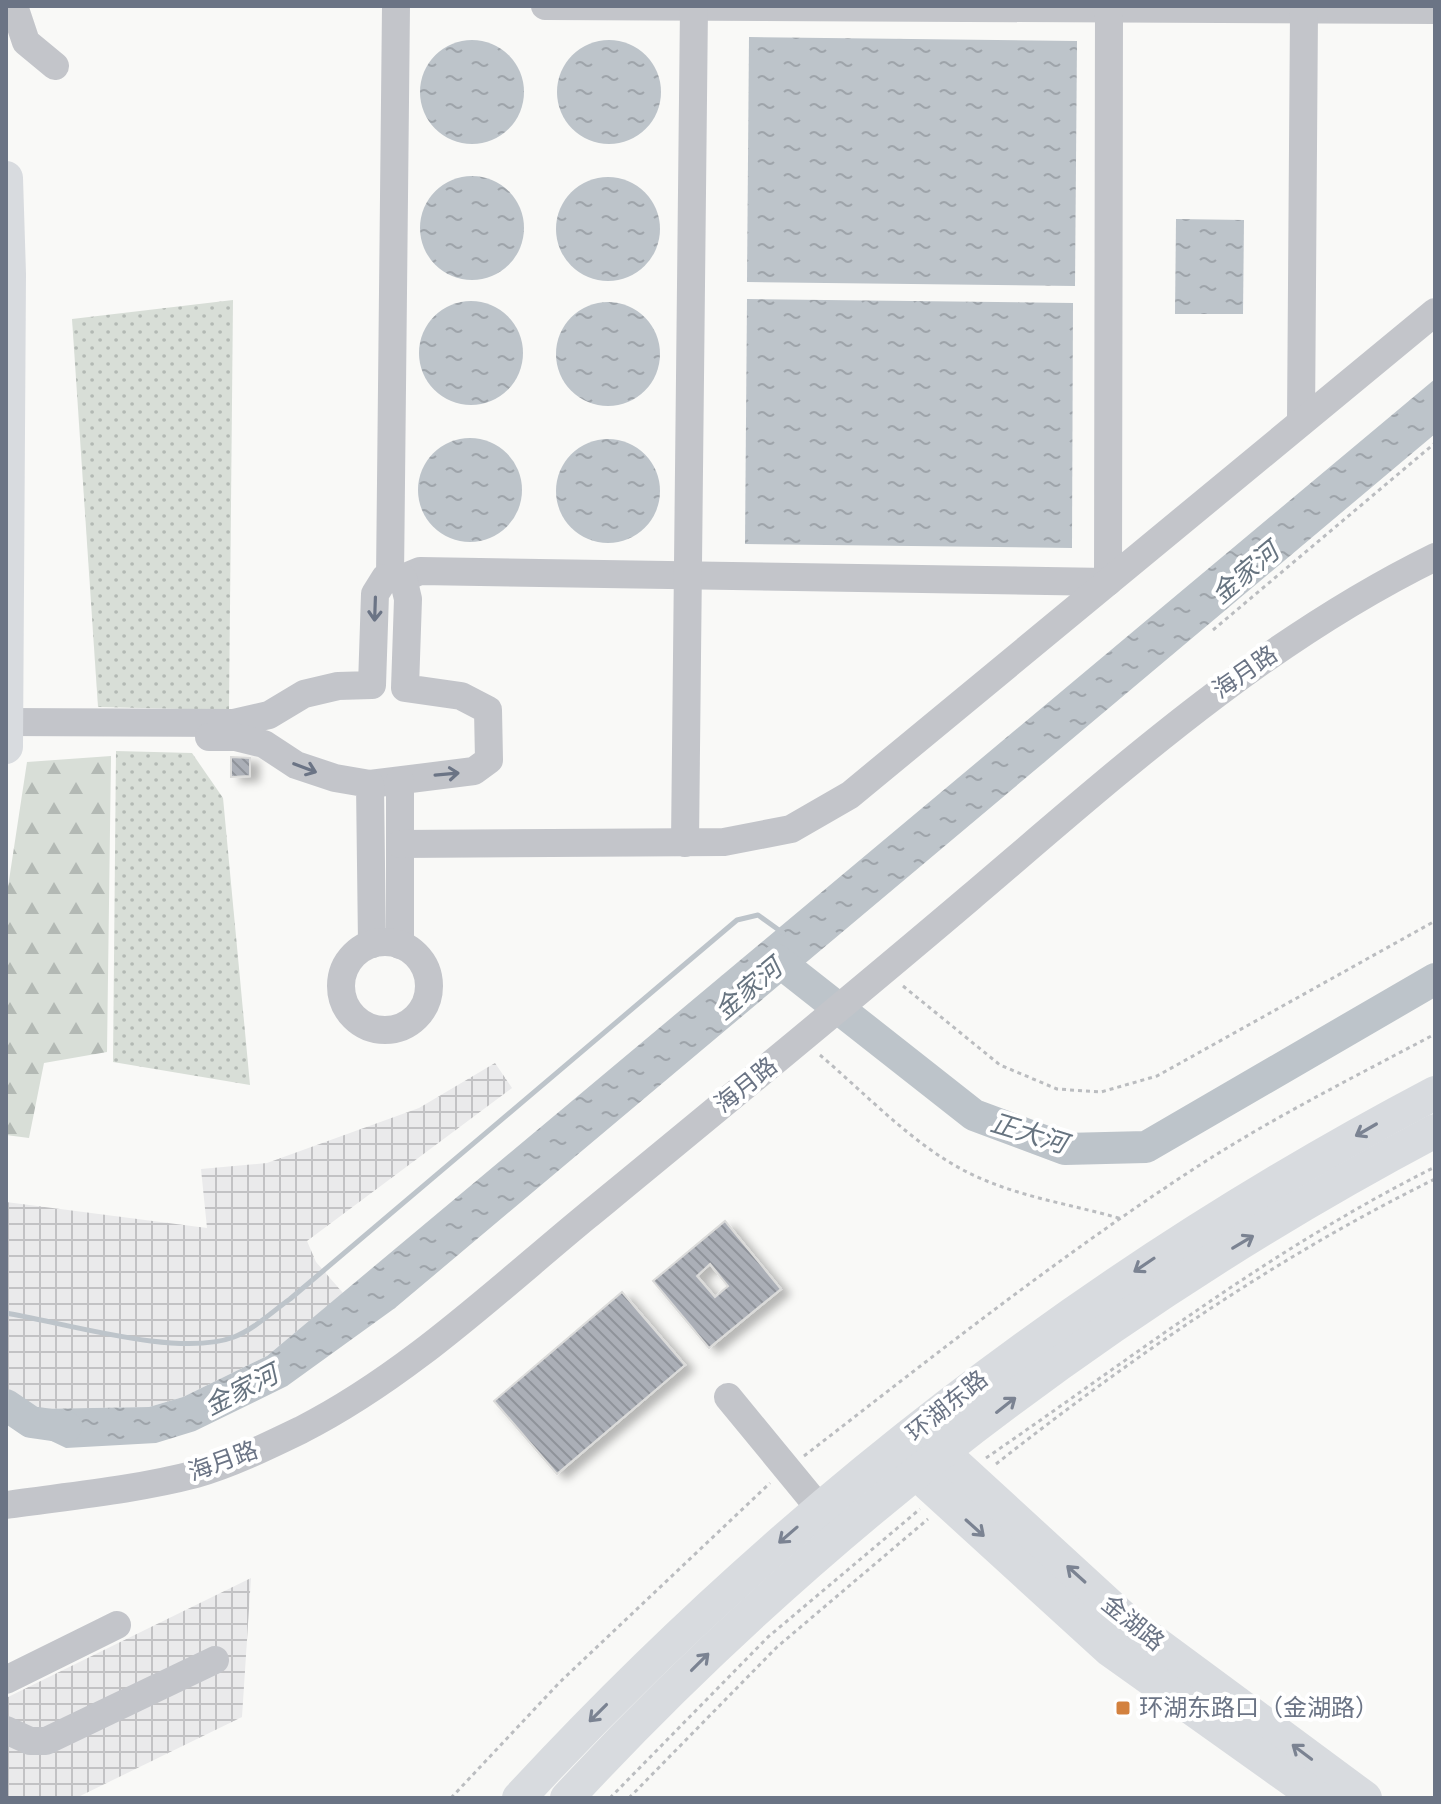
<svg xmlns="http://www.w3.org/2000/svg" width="1441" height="1804" font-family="'Public Sans','Noto Sans SC',sans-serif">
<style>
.industrial{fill:url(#industrial-grid)}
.grass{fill:url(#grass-dots)}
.forest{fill:url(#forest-firs)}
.water{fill:url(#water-ripples)}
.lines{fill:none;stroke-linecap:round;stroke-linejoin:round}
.stream{stroke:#bdc4ca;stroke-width:5}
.river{stroke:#bdc4ca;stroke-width:32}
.building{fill:url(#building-back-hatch);stroke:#dbdbda;stroke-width:2;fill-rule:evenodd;filter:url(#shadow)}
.path{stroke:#bbbdc0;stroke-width:3;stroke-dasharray:4 4;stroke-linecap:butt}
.minor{stroke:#c3c5ca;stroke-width:28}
.major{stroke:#d8dbdf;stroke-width:34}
.oneway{stroke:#6b7485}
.oneway2{stroke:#7b8392}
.poi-dot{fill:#d3813e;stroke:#fff;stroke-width:3}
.labels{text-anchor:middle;stroke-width:8;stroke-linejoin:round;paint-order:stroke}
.street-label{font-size:24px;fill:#6b7485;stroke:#fff}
.poi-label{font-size:24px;fill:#6b7485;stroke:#fff;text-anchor:start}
.water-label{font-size:26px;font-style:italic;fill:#677480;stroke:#fff}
</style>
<defs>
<pattern id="industrial-grid" width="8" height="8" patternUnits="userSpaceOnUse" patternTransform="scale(2)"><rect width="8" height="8" fill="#eaeaeb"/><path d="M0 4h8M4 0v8" fill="none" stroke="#c2c2c4"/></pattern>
<pattern id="grass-dots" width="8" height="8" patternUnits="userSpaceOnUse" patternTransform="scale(2)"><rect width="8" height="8" fill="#d8ded7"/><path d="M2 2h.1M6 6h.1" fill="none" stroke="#b3b9b4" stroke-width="1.8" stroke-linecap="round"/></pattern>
<pattern id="forest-firs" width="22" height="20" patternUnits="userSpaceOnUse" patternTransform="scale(2)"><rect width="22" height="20" fill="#d8ded7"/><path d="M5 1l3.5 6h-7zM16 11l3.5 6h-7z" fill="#b3b9b4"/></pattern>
<pattern id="water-ripples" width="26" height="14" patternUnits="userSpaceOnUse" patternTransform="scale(2)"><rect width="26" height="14" fill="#bdc4ca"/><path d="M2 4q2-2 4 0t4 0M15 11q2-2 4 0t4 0" fill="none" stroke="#9ea4aa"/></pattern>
<pattern id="building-back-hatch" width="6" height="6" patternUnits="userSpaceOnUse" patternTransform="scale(2)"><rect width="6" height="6" fill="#abafb7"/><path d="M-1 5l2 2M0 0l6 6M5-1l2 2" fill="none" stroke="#8f939a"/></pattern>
<filter id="shadow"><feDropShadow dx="9" dy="5" stdDeviation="4" flood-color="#0004"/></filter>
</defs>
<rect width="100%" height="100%" fill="#f9f9f7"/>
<!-- industrial -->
<g class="industrial">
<path d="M495,1063L512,1088L307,1241L316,1262L343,1293L267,1356L183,1397L149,1407L34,1409L6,1391V1202L207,1228L201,1169L267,1163L419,1108Z"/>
<path d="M251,1578L242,1717L76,1798H6V1698Z"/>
</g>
<!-- grass -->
<g class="grass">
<path d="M233,300L229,710L98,707L72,319Z"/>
<path d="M116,751L192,753L223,798L250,1085L113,1062Z"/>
</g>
<!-- forest -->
<path class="forest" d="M111,756L107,1052L44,1063L29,1138L6,1135V900L27,762Z"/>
<!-- water -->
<g class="water">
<path d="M749,37L1077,41L1075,286L747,282Z"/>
<circle cx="609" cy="92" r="52"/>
<circle cx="472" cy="92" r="52"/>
<circle cx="472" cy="228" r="52"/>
<circle cx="608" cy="229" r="52"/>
<path d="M1176,219L1244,220L1243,314H1175Z"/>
<path d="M747,299L1073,303L1072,548L745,544Z"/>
<circle cx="471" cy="353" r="52"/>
<circle cx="608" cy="354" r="52"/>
<path d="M1435,379V434L395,1308L287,1386L195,1431L156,1443L66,1448L20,1426L34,1409L149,1407L183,1397L267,1356Z"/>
<circle cx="470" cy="490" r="52"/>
<circle cx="608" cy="491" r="52"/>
</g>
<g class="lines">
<!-- stream -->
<path class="stream" d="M6,1313C65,1323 179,1358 234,1337C253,1330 273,1311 290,1299L737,920L758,915L783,933"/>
<!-- river -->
<g class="river">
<path d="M777,960L974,1115L1065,1149L1146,1147L1435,979"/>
<path d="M6,1405L31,1422L66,1427"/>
</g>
</g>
<!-- building -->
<g class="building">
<path d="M231,757L250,758V776L231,777Z"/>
<path d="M725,1221L781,1289L709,1348L653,1281ZM710,1264L728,1286L715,1297L697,1276Z"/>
<path d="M622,1292L685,1365L557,1474L494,1401Z"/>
</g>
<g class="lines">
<!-- path -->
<g class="path">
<path d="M1213,630L1435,443"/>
<path d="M903,986L1000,1065L1057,1089L1101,1092L1157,1076L1435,921"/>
<path d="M820,1055C866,1094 914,1146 969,1173C1017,1197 1071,1204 1122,1219"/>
<path d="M804,1456C936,1354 1066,1251 1206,1161C1280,1114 1358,1075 1435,1034"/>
<path d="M986,1458C1136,1355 1271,1249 1435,1167"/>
<path d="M996,1464C1132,1357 1280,1255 1435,1179"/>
<path d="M451,1798L559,1683L770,1483"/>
<path d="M610,1798L768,1637L920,1509"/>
<path d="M629,1798L777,1647L928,1519"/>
</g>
<!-- minor -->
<g class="minor">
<path d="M14,6L26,42L55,66"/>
<path d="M545,6L1435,10"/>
<path d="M1301,422L1304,11"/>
<path d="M390,578L396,6"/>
<path d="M403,578L420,571L1108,582L1109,6"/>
<path d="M7,722L234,723L269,715L304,694L338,686L372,685L375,594L385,578H403L408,599L405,688L461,696L488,710L489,760L474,771L370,784"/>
<path d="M209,737H235L264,744L296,765L335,778L370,784L372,944"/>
<path d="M400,781V945"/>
<path d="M685,843L694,6"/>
<path d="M400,844L724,842L791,829L850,795L1435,312"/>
<circle cx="385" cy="986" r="44"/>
<path d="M728,1397L834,1526"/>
<path d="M6,1505C69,1496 135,1490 196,1474C231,1464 268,1446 301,1430C407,1376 496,1291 587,1216C716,1110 844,1005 971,897C1118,772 1260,643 1435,557"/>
<path d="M6,1680L117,1625"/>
<path d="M6,1730L30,1741H46L215,1660"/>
</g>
<!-- major -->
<g class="major">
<path d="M6,178L9,274L6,747"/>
<path d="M927,1438L1131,1625L1365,1798"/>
<path d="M903,1461L1110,1650L1318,1798"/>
<path d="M519,1798C782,1513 1091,1274 1435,1093"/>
<path d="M567,1798C815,1530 1112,1302 1435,1131"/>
</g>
</g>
<!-- one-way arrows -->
<defs><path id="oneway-shaft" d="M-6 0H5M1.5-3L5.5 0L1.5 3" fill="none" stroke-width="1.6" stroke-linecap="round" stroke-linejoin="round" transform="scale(2)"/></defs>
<g class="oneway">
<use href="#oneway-shaft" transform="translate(375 609) rotate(92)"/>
<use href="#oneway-shaft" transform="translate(305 768) rotate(21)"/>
<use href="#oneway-shaft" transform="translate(447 774) rotate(-5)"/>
</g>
<g class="oneway2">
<use href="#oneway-shaft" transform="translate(1366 1130) rotate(150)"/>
<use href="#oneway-shaft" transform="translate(1243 1242) rotate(-31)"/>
<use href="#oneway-shaft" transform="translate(1144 1265) rotate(146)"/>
<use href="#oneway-shaft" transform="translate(1006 1405) rotate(-38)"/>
<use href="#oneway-shaft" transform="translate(975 1528) rotate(42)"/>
<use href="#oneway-shaft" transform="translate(788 1535) rotate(139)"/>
<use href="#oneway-shaft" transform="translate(1076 1574) rotate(-138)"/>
<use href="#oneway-shaft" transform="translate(700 1662) rotate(-45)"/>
<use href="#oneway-shaft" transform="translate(598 1713) rotate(135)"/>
<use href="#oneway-shaft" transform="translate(1302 1752) rotate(-143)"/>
</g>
<!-- markers -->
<rect class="poi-dot" x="1115" y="1700" width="16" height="16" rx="4"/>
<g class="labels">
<!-- street labels -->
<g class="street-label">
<text transform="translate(1245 672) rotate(-35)" y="8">海月路</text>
<text transform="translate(746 1085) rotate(-39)" y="8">海月路</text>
<text transform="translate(947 1406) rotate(-39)" y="8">环湖东路</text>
<text transform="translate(223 1461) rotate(-20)" y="8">海月路</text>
<text transform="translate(1133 1623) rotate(39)" y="8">金湖路</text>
</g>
<!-- poi labels -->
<g class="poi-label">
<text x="1139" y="1716">环湖东路口（金湖路）</text>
</g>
<!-- water labels -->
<g class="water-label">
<text transform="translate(1245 573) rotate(-40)" y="9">金家河</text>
<text transform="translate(748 989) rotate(-40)" y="9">金家河</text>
<text transform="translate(1029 1133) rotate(17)" y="9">正大河</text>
<text transform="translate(241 1390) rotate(-27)" y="9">金家河</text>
</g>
</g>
<!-- border -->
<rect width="1441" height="1804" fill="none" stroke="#6b7485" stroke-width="16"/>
</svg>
